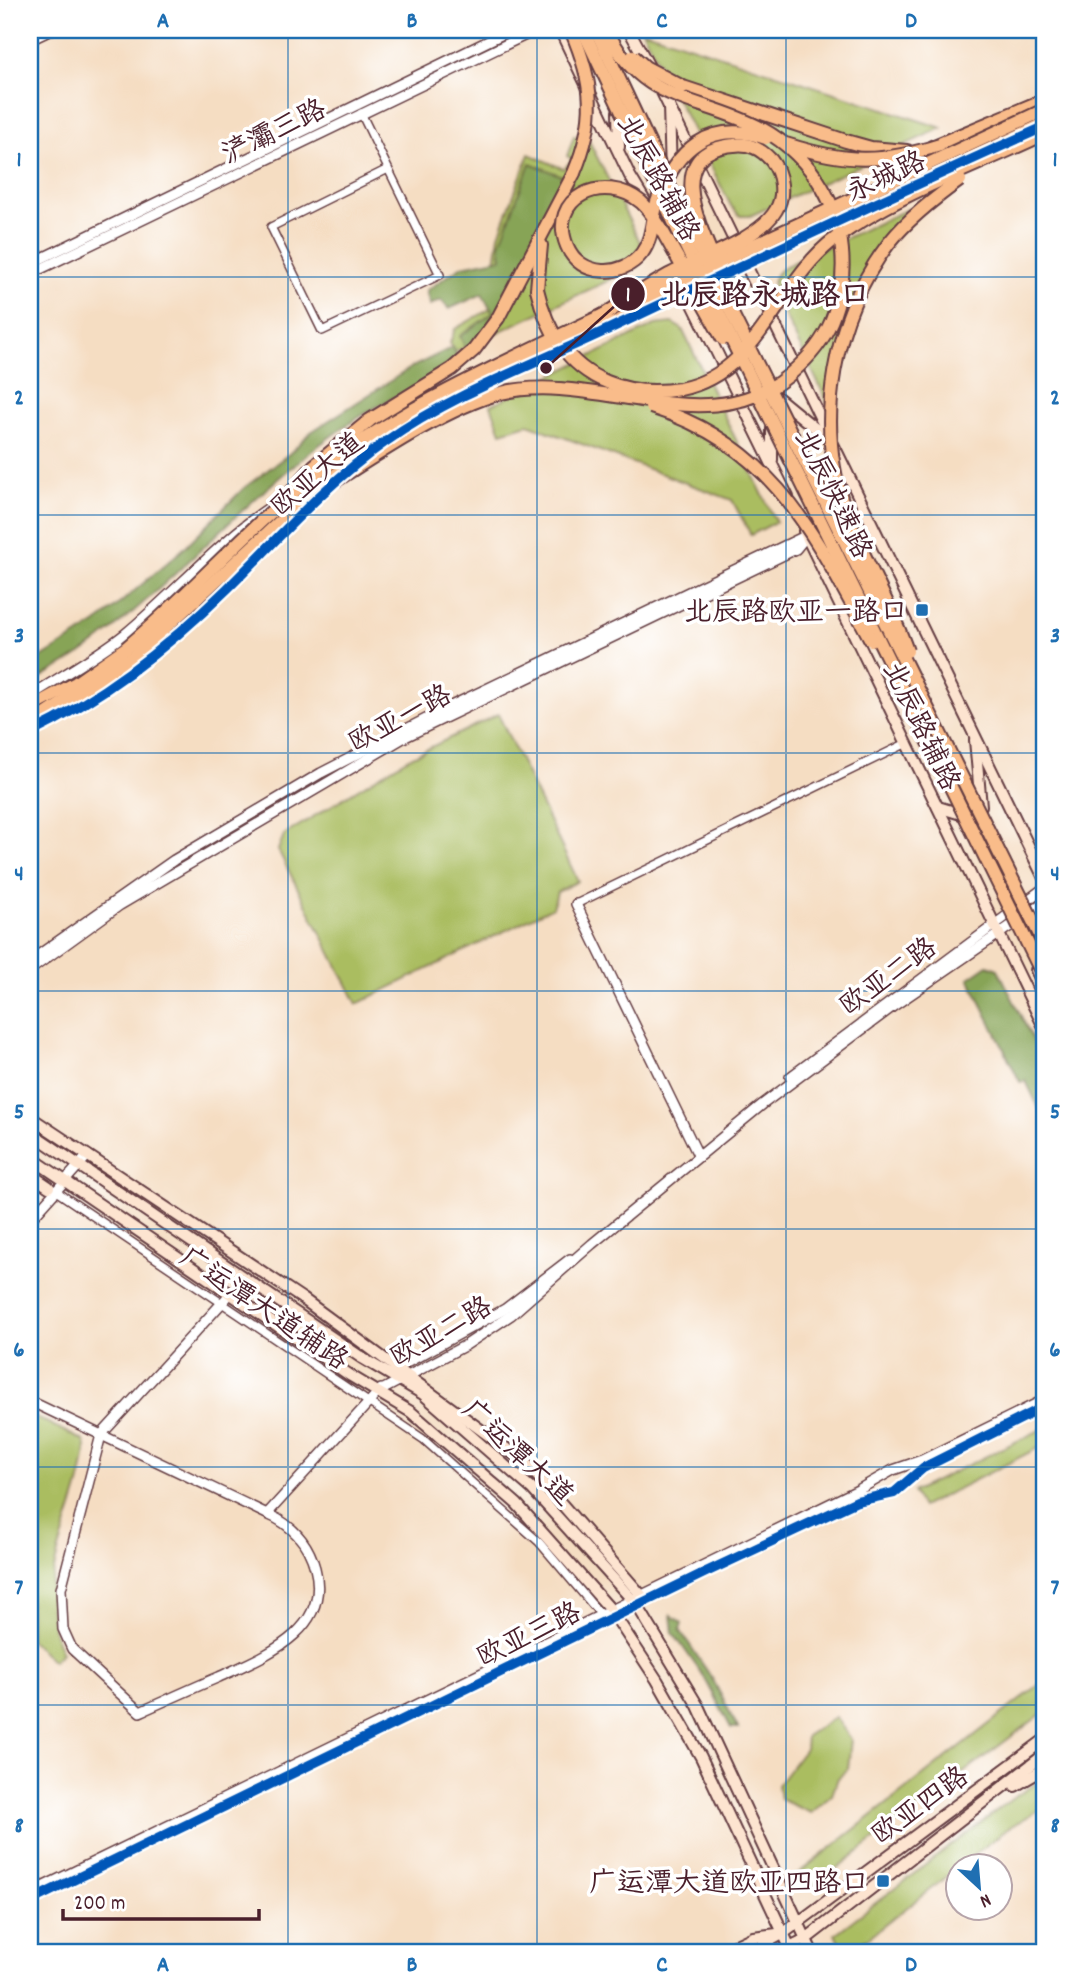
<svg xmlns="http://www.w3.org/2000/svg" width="1074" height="1982" font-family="Dekko,'LXGW WenKai TC',sans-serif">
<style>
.green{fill:#aabd61;stroke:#7a6e46;stroke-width:2}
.forest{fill:#87a457;stroke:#686241;stroke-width:2}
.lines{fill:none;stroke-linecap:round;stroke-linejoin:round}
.minor-casing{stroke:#643c42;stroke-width:10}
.tertiary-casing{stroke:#643c42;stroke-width:12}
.secondary-casing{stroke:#643c42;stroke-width:14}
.primary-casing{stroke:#643c42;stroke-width:16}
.trunk-casing{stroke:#643c42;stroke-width:16}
.minor{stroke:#fff;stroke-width:7}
.tertiary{stroke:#fff;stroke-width:9}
.secondary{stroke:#fde4d0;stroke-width:10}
.primary{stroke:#f9bc8a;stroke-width:12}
.trunk{stroke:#f9bc8a;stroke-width:12}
.primary-bridge-casing{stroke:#643c42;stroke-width:16;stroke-linecap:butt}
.trunk-bridge-casing{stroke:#643c42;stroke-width:16;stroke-linecap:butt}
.primary-bridge{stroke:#f9bc8a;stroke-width:12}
.trunk-bridge{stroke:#f9bc8a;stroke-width:12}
.cycleway-casing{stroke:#fff;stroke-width:15}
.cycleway{stroke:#0057b8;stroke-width:10}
.grid{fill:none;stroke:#1f6fb2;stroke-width:2;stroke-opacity:0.55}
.poi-dot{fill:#1f6fb2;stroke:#fff;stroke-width:2.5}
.labels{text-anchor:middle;stroke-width:7;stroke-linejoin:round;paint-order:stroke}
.street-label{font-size:28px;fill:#4a1f2b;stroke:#fff}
.poi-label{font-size:28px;fill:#4a1f2b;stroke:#fff;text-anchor:end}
.leader{fill:none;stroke:#4a1f2b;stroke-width:2.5}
.callout-dot{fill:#4a1f2b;stroke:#fff;stroke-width:2.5}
.mark-label{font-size:21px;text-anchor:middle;font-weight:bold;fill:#fff}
.callout-label{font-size:30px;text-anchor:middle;font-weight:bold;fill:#4a1f2b;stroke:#fff;stroke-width:7;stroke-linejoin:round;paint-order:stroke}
.neatline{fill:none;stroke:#1f6fb2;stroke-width:2.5}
.grid-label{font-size:23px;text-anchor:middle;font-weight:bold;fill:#1f6fb2}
</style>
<rect width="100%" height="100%" fill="#fff"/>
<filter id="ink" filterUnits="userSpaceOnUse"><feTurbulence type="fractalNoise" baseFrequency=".0143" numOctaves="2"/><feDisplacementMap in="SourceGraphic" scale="14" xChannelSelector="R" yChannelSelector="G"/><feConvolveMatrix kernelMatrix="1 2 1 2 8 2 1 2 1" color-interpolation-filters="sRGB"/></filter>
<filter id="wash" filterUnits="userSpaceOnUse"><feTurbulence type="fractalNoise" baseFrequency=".00686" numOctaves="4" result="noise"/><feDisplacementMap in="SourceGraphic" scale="28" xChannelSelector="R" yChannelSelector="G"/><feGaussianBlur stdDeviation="1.57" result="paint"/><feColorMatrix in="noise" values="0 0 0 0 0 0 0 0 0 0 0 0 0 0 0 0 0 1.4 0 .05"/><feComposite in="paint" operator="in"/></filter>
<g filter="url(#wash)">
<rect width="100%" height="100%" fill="#f5ddc2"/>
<!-- green -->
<g class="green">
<path d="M642,30L942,128L750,216H740L731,206Z"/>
<path d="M574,136L589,141L642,246V261L638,267L455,352L450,343L455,329L490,309L483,292L495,263L499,235L529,154L564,169L572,159L567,156Z"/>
<path d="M908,209L890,232L869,267L828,403L774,294C771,282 775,272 786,266Z"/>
<path d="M672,323L682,329L776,522L751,535L732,500L528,424L501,432L491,405L655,325Z"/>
<path d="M498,714L578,881L557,892L553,907L357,1004L278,850L284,835L405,760Z"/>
<path d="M30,1414L84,1441L86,1446C81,1517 27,1582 62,1653L53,1661L30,1640Z"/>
<path d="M1044,1428V1445L922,1507L913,1492Z"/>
<path d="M1044,1681V1712L813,1886H803L795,1876Z"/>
<path d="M835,1717L851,1739L848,1769L838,1778L832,1795L811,1813L780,1799L778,1785L805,1749L806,1736Z"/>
<path d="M1044,1779V1807L1010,1827L850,1952H843L835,1934L1013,1798Z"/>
</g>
<!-- forest -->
<g class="forest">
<path d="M530,163L572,180L490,330L469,355L460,336L493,313L482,294L449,309L441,300L430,305L426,291L462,266L502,258L500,244Z"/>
<path d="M453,347L461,365C418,386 373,405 334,434C248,496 178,579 93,645C74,660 51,671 30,684V665L97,623L182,550L244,488L290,453L311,432L412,367Z"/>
<path d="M988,965L998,969L1044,1063V1119L1026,1081L1020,1082L969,978Z"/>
<path d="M671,1615L682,1623L680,1630L713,1680L738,1728H731L704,1677L673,1633Z"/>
</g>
</g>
<g filter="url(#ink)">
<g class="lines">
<defs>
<g id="minor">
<path d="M361,113L440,275L322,331L271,227L388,169"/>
<path d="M576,904L907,743"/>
<path d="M53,1189L423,1439L539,1542L601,1615"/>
</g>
<g id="tertiary">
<path d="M30,40L51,30"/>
<path d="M30,264L511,30"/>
<path d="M30,274L536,30"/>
<path d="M30,696C61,676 96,657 125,634C175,593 217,543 270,507"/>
<path d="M30,733C117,691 188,629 255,561C276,540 294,518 315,498"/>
<path d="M576,904L698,1155"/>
<path d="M30,961L174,860L321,773L453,705L828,525"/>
<path d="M30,970L120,905L403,738L796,549L805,538"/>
<path d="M790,1077L1044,888"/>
<path d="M30,1220L88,1155"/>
<path d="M394,1372L399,1367L505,1309L570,1259"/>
<path d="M380,1391L466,1345L511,1315L592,1244L763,1104L895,1005L1044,903"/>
<path d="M30,1401L267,1514C291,1524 308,1542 315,1568C332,1631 264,1656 219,1677C193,1688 167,1700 140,1712L72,1649L63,1629L61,1589L101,1435L231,1293"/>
<path d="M267,1514L381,1389"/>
<path d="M30,1893L858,1490L893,1470L922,1460L1044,1400"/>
<path d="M30,1901L706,1572L857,1501L894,1493L923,1468L1044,1407"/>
</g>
<g id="secondary">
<path d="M560,30L630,176L648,206"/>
<path d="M629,30L651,70"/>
<path d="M660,88L1044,878"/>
<path d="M669,106L671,174"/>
<path d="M618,112L619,147"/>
<path d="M687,281V292L788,497"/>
<path d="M777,397L827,438"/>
<path d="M772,428V460"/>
<path d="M804,531L1044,1027"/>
<path d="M975,740L981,806"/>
<path d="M938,807L961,814"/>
<path d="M1036,970L1044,986"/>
<path d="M30,1117L303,1299L526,1463L642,1596"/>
<path d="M30,1132L362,1358L423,1394L532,1489L637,1605L698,1706L812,1952"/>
<path d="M30,1157L351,1376L411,1412L517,1504L611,1610L657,1680L701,1757L792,1952"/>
<path d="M30,1174L49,1187"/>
<path d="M1015,1786L1044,1769"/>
<path d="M721,1952L753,1937L777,1934"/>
<path d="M749,1952L784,1933L1044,1740"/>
<path d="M779,1952L806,1939L1044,1755"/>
</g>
<g id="primary">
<path d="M30,708L76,683L126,648"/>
<path d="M30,725L133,657"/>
</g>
<g id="trunk">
<path d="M683,87L846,141L871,148L907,151"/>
<path d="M932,147L1044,100"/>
<path d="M537,289L541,245"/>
<path d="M498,318L574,173"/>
</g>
</defs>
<!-- minor casing -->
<use href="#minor" class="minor-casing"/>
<!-- tertiary casing -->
<use href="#tertiary" class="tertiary-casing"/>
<!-- secondary casing -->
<use href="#secondary" class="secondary-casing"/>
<!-- primary casing -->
<use href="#primary" class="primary-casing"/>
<!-- trunk casing -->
<use href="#trunk" class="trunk-casing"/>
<!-- minor -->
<use href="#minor" class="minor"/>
<!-- tertiary -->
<use href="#tertiary" class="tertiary"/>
<!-- secondary -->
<use href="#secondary" class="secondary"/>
<!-- primary -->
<use href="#primary" class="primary"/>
<!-- trunk -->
<use href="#trunk" class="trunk"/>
<defs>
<g id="primary-bridge">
<path d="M632,302L1044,110"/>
<path d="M331,478L385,439L523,365L1044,124"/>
<path d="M126,648C187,597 240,536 301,486C392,411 500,364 606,314"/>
<path d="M133,657L300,503"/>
</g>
<g id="trunk-bridge">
<path d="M571,30C594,83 597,118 574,173"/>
<path d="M583,30L674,222L1044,977"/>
<path d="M596,30L682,213L1044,943"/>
<path d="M633,56L645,67L683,87"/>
<path d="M786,144C845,163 881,164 940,145"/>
<path d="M537,289C546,329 567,366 607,382C631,392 655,393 680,389C761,373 776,282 836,238C896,194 977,166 1044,134"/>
<path d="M599,318C621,304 644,289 667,276C696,260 760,239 776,210C785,195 782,174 771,160C760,148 749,143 734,145C655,152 707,239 722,279"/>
<path d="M723,339L660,227C654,218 649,209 641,202C604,172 547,197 567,246C580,278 623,278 642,253C653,238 652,219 657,202C675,150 709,119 766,138"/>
<path d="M651,407C775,446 814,535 871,640"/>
<path d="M282,503L314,466L370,420L452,369L474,350L498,318"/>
<path d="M293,508C350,473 438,409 501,393C598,369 717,450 799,366C815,351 827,335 834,314C849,274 844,224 822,187C808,163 786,142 762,129C701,96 641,105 607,30"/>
<path d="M907,651C890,602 862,558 845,510C814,421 833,317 889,243C909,218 935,198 960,180"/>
</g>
</defs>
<!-- primary-bridge casing -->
<use href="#primary-bridge" class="primary-bridge-casing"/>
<!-- trunk-bridge casing -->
<use href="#trunk-bridge" class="trunk-bridge-casing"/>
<!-- primary-bridge -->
<use href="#primary-bridge" class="primary-bridge"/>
<!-- trunk-bridge -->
<use href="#trunk-bridge" class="trunk-bridge"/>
<defs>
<g id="cycleway">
<path d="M30,733C105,697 168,647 227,589C279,538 325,484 385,442C452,394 535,364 609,329C754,260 898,192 1044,127"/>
<path d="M30,1901L706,1572L857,1501L894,1493L923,1468L1044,1407"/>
</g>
</defs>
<!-- cycleway casing -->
<use href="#cycleway" class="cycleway-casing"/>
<!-- cycleway -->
<use href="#cycleway" class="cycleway"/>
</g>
</g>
<!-- grid -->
<path class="grid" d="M288,30V1952M537,30V1952M786,30V1952M30,277H1044M30,515H1044M30,753H1044M30,991H1044M30,1229H1044M30,1467H1044M30,1705H1044"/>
<!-- markers -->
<g class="poi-dot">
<rect x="915" y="603" width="14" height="14" rx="3.5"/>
<rect x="876" y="1874" width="14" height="14" rx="3.5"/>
</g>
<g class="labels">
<!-- street labels -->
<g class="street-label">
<text transform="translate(273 130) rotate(-26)" y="10">浐灞三路</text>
<text transform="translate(885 175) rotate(-25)" y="10">永城路</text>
<text transform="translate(660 177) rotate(61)" y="10">北辰路辅路</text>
<text transform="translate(316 473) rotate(-41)" y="10">欧亚大道</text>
<text transform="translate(835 493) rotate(64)" y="10">北辰快速路</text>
<text transform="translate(399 717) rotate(-28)" y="10">欧亚一路</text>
<text transform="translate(923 725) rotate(64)" y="10">北辰路辅路</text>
<text transform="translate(887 975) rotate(-36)" y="10">欧亚二路</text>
<text transform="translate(265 1307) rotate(34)" y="10">广运潭大道辅路</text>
<text transform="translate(440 1330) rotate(-30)" y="10">欧亚二路</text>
<text transform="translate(519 1451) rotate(43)" y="10">广运潭大道</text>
<text transform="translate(528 1633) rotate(-26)" y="10">欧亚三路</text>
<text transform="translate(919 1804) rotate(-36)" y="10">欧亚四路</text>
</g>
<!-- poi labels -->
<g class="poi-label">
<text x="908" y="620">北辰路欧亚一路口</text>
<text x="869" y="1891">广运潭大道欧亚四路口</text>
</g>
</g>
<!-- callouts -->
<path class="leader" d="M546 368L628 294"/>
<g class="callout-dot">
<circle cx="546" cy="368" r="7"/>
<circle cx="628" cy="294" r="18"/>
</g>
<g class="mark-label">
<text x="628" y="301">1</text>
</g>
<g class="callout-label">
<text x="765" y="304">北辰路永城路口</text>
</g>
<!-- margin -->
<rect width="1074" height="1982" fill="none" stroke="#fff" stroke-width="77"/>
<!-- north arrow -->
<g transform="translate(979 1887) rotate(154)"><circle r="33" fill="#ffffff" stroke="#b7a5aa" stroke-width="2"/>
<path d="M0-5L12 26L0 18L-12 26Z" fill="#1f6fb2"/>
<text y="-10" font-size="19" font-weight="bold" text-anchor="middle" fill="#4a1f2b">N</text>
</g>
<!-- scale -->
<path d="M63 1909v10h196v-10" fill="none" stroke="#4a1f2b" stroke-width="3.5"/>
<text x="74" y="1909" font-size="21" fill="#4a1f2b" stroke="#ffffff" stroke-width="5" paint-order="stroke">200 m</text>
<rect x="38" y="38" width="998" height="1906" class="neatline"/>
<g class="grid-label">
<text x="163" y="27">A</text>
<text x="412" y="27">B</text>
<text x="662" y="27">C</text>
<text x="911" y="27">D</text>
<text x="19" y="166">1</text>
<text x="1055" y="166">1</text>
<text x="19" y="404">2</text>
<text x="1055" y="404">2</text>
<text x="19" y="642">3</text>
<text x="1055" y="642">3</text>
<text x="19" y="880">4</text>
<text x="1055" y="880">4</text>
<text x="19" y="1118">5</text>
<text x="1055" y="1118">5</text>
<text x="19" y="1356">6</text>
<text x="1055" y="1356">6</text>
<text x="19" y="1594">7</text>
<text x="1055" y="1594">7</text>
<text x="19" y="1832">8</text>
<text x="1055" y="1832">8</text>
<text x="163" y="1971">A</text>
<text x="412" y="1971">B</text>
<text x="662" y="1971">C</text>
<text x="911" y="1971">D</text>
</g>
</svg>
